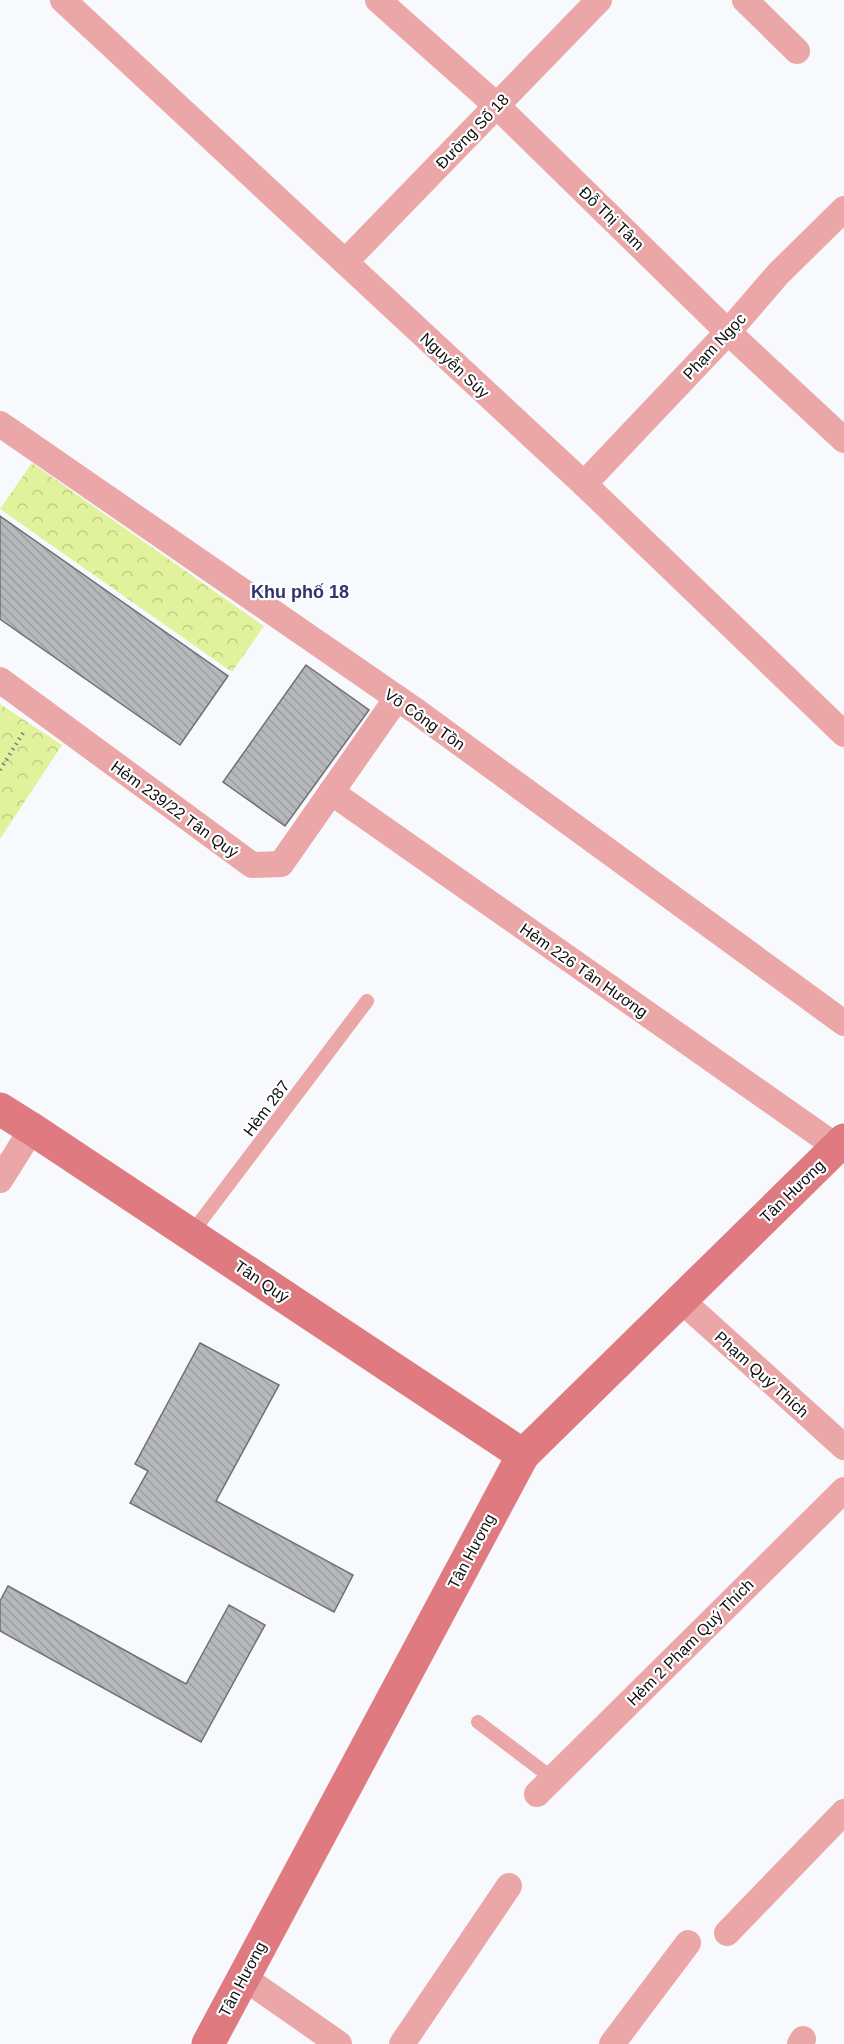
<svg xmlns="http://www.w3.org/2000/svg" width="844" height="2044" font-family="Arial,sans-serif">
<style>
.forest{fill:url(#forest-crowns)}
.building{fill:url(#building-back-hatch);stroke:#6f7074;stroke-width:1.5}
.lines{fill:none;stroke-linecap:round;stroke-linejoin:round}
.path{stroke:#7b7c7f;stroke-width:4;stroke-dasharray:1.5 4.5;stroke-linecap:butt}
.lane{stroke:#eba6a8;stroke-width:14}
.street{stroke:#eba6a8;stroke-width:26}
.secondary{stroke:#df7b80;stroke-width:33}
.labels{text-anchor:middle;stroke-width:4.5;stroke-linejoin:round;paint-order:stroke}
.street-label{font-size:16px;fill:#0f0f10;stroke:#fff}
.neighbourhood-label{font-size:18px;font-weight:bold;fill:#30336e;stroke:#fff}
</style>
<defs>
<pattern id="forest-crowns" width="20" height="18" patternUnits="userSpaceOnUse" patternTransform="scale(1.5)"><rect width="20" height="18" fill="#e1f19c"/><path d="M2 6a3 3 0 1 1 6 0M12 15a3 3 0 1 1 6 0" fill="none" stroke="#c0cd85"/></pattern>
<pattern id="building-back-hatch" width="6" height="6" patternUnits="userSpaceOnUse" patternTransform="scale(1.5)"><rect width="6" height="6" fill="#b7b8bc"/><path d="M-1 5l2 2M0 0l6 6M5-1l2 2" fill="none" stroke="#9c9da1"/></pattern>
</defs>
<rect width="100%" height="100%" fill="#f7f9fd"/>
<!-- forest -->
<g class="forest">
<path d="M32,463L264,626L232,672L0,509Z"/>
<path d="M0,704L62,745L0,839Z"/>
</g>
<!-- building -->
<g class="building">
<path d="M0,516L228,676L180,745L0,619Z"/>
<path d="M306,665L369,710L285,826L223,782Z"/>
<path d="M200,1343L279,1385L216,1501L353,1575L334,1612L130,1503L148,1471L135,1464Z"/>
<path d="M8,1586L186,1684L229,1605L265,1625L201,1742L0,1631V1601Z"/>
</g>
<g class="lines">
<!-- path -->
<path class="path" d="M0,770L23,733"/>
<!-- lane -->
<g class="lane">
<path d="M191,1234L367,1001"/>
<path d="M478,1722L552,1778"/>
</g>
<!-- street -->
<g class="street">
<path d="M63,0L584,484L844,734"/>
<path d="M378,0L497,106L728,332L844,440"/>
<path d="M745,0L797,51"/>
<path d="M345,262L599,0"/>
<path d="M0,424L416,711L844,1023"/>
<path d="M584,484L728,332L778,274L844,209"/>
<path d="M0,680L252,865L281,864L397,698"/>
<path d="M331,792L837,1147"/>
<path d="M0,1180L32,1129"/>
<path d="M681,1300L844,1447"/>
<path d="M537,1794L844,1490"/>
<path d="M727,1933L844,1812"/>
<path d="M243,1977L339,2044"/>
<path d="M402,2044L509,1886"/>
<path d="M612,2044L688,1943"/>
<path d="M800,2044L803,2039"/>
</g>
<!-- secondary -->
<g class="secondary">
<path d="M0,1109L32,1129L523,1455"/>
<path d="M208,2044L523,1455L844,1140"/>
</g>
</g>
<g class="labels">
<!-- street labels -->
<g class="street-label">
<text transform="translate(472 131) rotate(-46)" y="6">Đường Số 18</text>
<text transform="translate(612 218) rotate(44)" y="6">Đỗ Thị Tâm</text>
<text transform="translate(714 346) rotate(-47)" y="6">Phạm Ngọc</text>
<text transform="translate(455 365) rotate(43)" y="6">Nguyễn Súy</text>
<text transform="translate(425 719) rotate(35)" y="6">Võ Công Tồn</text>
<text transform="translate(175 809) rotate(36)" y="6">Hẻm 239/22 Tân Quý</text>
<text transform="translate(584 970) rotate(35)" y="6">Hẻm 226 Tân Hương</text>
<text transform="translate(266 1108) rotate(-53)" y="6">Hèm 287</text>
<text transform="translate(792 1191) rotate(-44)" y="6">Tân Hương</text>
<text transform="translate(262 1281) rotate(34)" y="6">Tân Quý</text>
<text transform="translate(762 1374) rotate(42)" y="6">Phạm Quý Thích</text>
<text transform="translate(471 1551) rotate(-62)" y="6">Tân Hương</text>
<text transform="translate(690 1642) rotate(-45)" y="6">Hẻm 2 Phạm Quý Thích</text>
<text transform="translate(242 1979) rotate(-62)" y="6">Tân Hương</text>
</g>
<!-- neighbourhood labels -->
<g class="neighbourhood-label">
<text x="300" y="598">Khu phố 18</text>
</g>
</g>
</svg>
